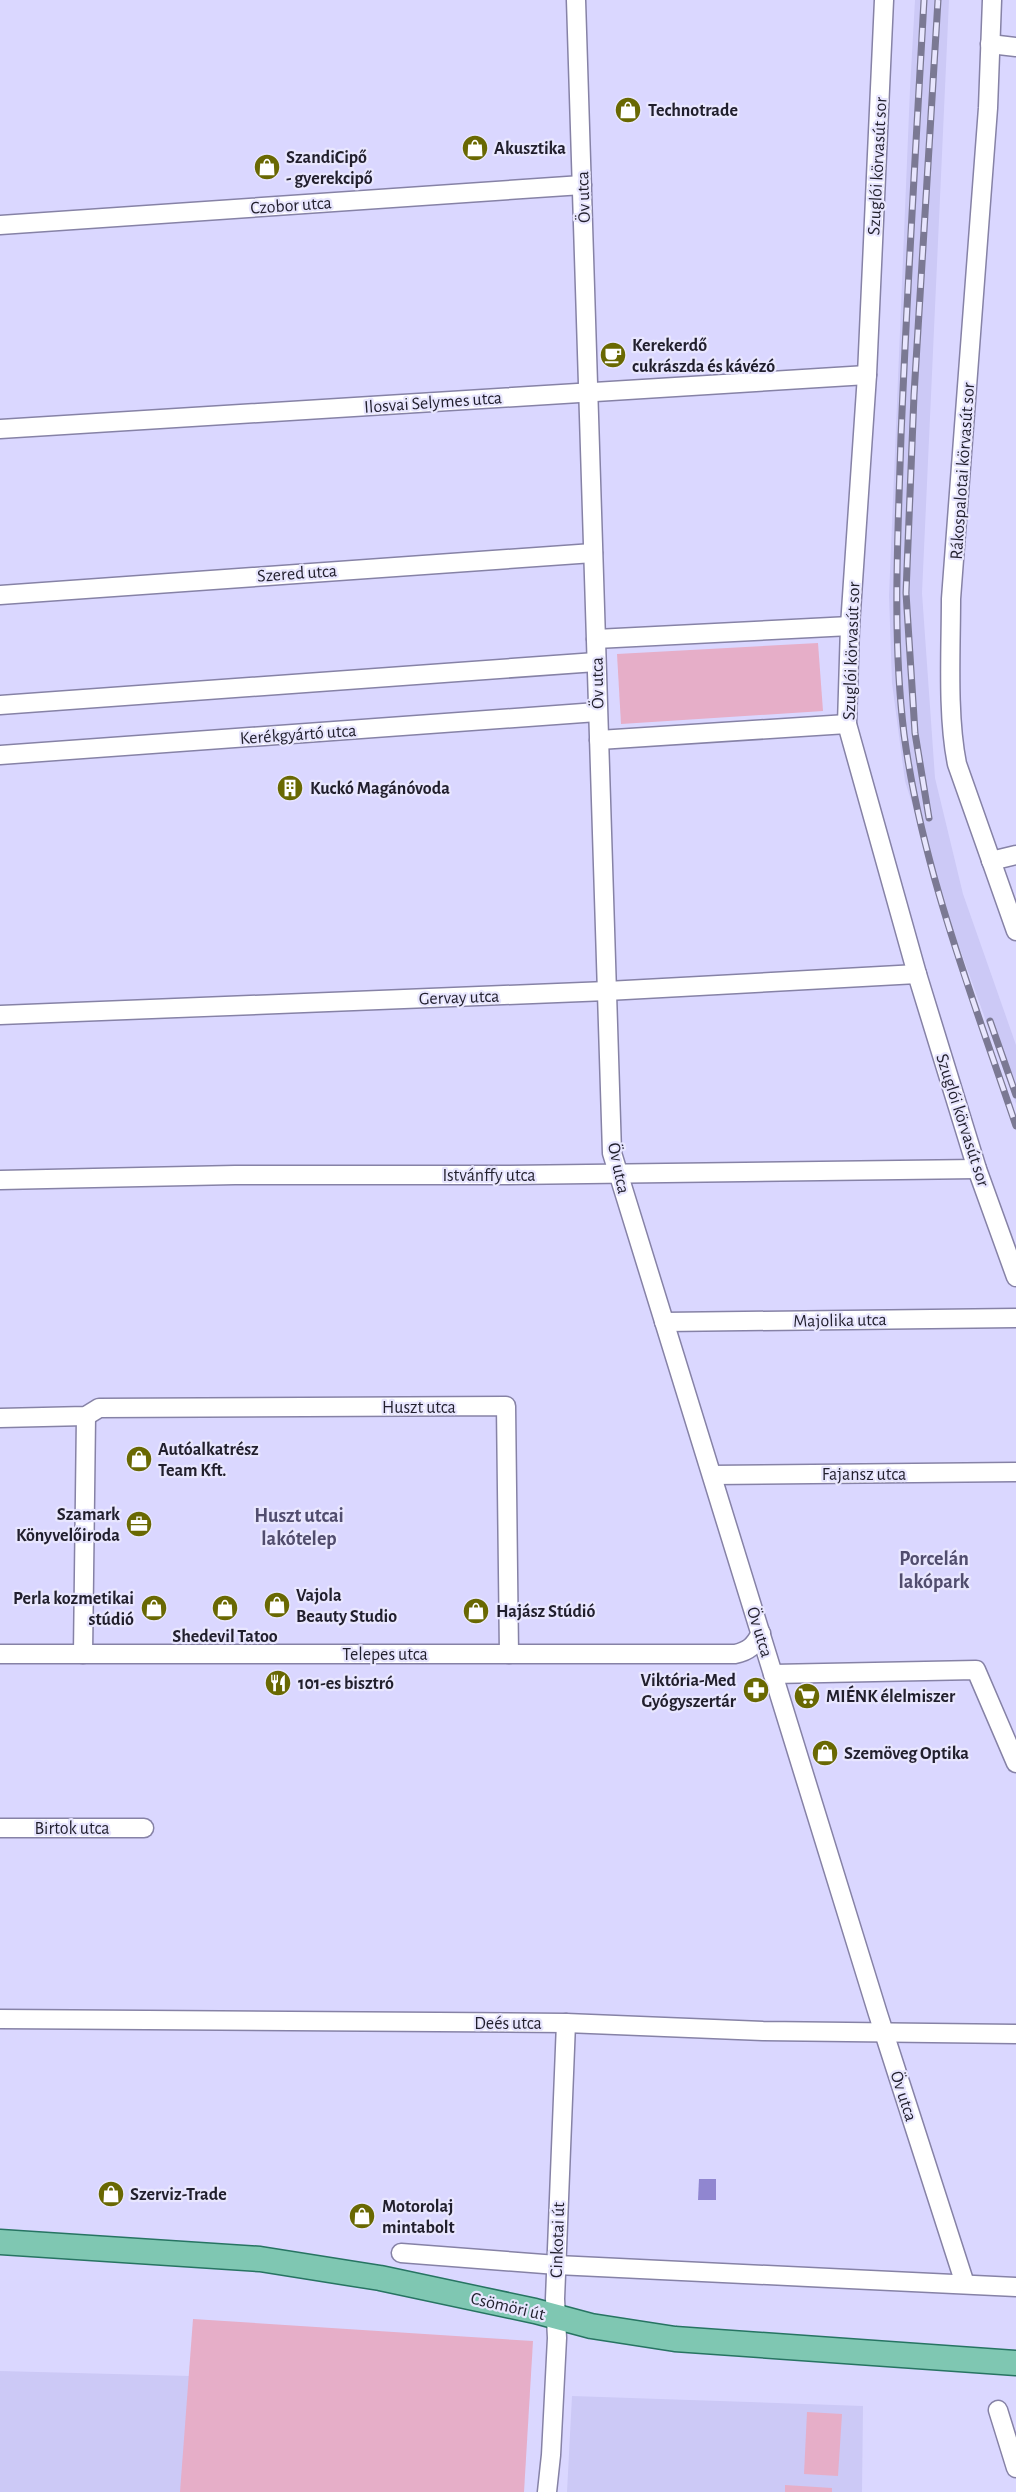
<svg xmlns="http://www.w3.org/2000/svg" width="1016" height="2492" font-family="'Alegreya Sans',sans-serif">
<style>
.built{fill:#ccc9f6}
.green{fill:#e6aec8}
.water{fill:#9086d0}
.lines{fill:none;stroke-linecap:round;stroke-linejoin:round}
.minor-casing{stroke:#8682a6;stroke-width:21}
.major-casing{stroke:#277462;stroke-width:27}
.minor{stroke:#fff;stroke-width:18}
.major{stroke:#7fc7b2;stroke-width:24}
.rail-casing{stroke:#7b7993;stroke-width:7}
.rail{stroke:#e8e6fe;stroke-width:4.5;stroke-dasharray:14;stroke-linecap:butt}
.labels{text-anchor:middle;stroke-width:4.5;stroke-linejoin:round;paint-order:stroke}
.poi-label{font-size:18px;font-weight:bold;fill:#211f2d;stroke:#e8e6fe;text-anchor:start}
.street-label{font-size:18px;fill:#211f2d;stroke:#e8e6fe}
.neighbourhood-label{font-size:20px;font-weight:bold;fill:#514d6e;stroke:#e8e6fe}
</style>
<rect width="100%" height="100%" fill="#dad7ff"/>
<!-- built -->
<g class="built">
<path d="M915,0H949L922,593L935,778L963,894L1016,1045V1104L943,902L905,781L892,683L889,596L910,89Z"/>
<path d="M0,2371L190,2376L181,2492H0Z"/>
<path d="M572,2396L863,2406L862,2492H567Z"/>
</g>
<!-- green -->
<g class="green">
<path d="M818,643L823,711L621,724L617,654Z"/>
<path d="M193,2319L533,2341L524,2492H180Z"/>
<path d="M807,2412L842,2414L838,2476L804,2474Z"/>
<path d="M785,2485L832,2488V2492H785Z"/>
</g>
<!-- water -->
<path class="water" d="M699,2179H716V2200H698Z"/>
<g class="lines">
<defs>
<g id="minor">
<path d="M576,0L612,1153L878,2014L965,2284"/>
<path d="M884,0L867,375L850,626L847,724L917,974L977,1169L1016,1277"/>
<path d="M992,0L988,108L951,599C951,649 947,715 957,764L1016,931"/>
<path d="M990,44L1016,47"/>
<path d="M0,225L582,185"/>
<path d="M0,429L867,375"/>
<path d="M0,595L593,553"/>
<path d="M596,639L850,626"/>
<path d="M0,705L596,662"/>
<path d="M599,740L847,724"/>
<path d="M0,755L597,712"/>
<path d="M991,861L1016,855"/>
<path d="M0,1015L607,991L917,974"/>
<path d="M0,1180L235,1175H509L977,1169"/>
<path d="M664,1322L1016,1318"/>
<path d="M0,1418L86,1416L99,1408L506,1406L509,1654"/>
<path d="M712,1475L1016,1472"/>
<path d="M0,1654H735C749,1651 754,1646 761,1633"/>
<path d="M83,1654L86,1416"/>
<path d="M773,1674L976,1670L1016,1763"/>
<path d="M0,1828H144"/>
<path d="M0,2019L566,2023L763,2031L1016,2034"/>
<path d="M401,2253L557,2265L1016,2287"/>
<path d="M998,2410L1016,2468"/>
<path d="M547,2492L551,2455L557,2338L555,2299L566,2023"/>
</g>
<path id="major" d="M0,2242L260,2259L380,2278L535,2311L591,2326L675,2339L1016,2363"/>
</defs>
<!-- minor casing -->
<use href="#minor" class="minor-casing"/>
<!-- major casing -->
<use href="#major" class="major-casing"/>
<!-- minor -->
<use href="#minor" class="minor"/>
<!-- major -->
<use href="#major" class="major"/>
<defs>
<g id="rail">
<path d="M924,0C916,145 907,291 901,436C898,536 892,635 904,734C922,869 973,998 1016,1126"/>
<path d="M929,818L915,733L906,593L914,395L938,0"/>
<path d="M990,1021L1016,1095"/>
</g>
</defs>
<!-- rail casing -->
<use href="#rail" class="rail-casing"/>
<!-- rail -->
<use href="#rail" class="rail"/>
</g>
<!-- icons -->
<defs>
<symbol id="shop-disc" viewBox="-11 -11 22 22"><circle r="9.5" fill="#696802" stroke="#e8e6fe"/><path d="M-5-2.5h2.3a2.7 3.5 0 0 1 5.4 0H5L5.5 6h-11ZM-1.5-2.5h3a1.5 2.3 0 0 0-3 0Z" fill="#fff"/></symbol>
<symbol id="cafe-disc" viewBox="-11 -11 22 22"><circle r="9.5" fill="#696802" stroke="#e8e6fe"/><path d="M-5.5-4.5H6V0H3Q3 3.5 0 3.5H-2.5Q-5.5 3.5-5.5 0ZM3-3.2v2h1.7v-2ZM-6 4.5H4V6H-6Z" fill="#fff"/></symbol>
<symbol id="building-disc" viewBox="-11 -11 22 22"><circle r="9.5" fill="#696802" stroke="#e8e6fe"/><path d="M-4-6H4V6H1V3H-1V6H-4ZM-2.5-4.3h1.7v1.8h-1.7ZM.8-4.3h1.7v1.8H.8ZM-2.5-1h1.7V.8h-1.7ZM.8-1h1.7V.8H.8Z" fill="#fff"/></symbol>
<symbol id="office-disc" viewBox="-11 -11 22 22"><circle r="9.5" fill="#696802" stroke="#e8e6fe"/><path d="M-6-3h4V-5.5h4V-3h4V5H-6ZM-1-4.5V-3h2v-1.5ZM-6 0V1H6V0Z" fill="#fff"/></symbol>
<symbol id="restaurant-disc" viewBox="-11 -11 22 22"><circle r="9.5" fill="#696802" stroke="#e8e6fe"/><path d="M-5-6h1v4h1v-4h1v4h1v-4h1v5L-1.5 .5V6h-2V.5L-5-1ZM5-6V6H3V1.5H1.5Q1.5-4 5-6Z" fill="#fff"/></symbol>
<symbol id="pharmacy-disc" viewBox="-11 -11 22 22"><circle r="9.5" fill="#696802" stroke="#e8e6fe"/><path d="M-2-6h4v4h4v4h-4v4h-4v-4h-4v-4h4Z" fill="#fff"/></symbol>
<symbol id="supermarket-disc" viewBox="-11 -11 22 22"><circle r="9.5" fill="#696802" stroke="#e8e6fe"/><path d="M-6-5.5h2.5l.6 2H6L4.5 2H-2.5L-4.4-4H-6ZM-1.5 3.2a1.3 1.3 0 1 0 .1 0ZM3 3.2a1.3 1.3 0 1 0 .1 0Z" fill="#fff"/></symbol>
</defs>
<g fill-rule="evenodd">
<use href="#shop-disc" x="613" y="95" width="30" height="30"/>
<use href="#shop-disc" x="460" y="133" width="30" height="30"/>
<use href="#shop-disc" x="252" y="152" width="30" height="30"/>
<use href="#cafe-disc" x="598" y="340" width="30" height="30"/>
<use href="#building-disc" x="275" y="773" width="30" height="30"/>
<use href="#shop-disc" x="124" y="1444" width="30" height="30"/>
<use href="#office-disc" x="124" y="1509" width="30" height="30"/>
<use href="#shop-disc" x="262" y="1590" width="30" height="30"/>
<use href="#shop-disc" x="139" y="1593" width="30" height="30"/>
<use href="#shop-disc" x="210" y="1593" width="30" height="30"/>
<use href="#shop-disc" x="461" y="1596" width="30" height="30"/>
<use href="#restaurant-disc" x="263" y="1668" width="30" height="30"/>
<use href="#pharmacy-disc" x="741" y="1675" width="30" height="30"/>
<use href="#supermarket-disc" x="792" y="1681" width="30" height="30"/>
<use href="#shop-disc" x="810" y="1738" width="30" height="30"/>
<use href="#shop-disc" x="96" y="2179" width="30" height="30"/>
<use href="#shop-disc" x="347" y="2201" width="30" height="30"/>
</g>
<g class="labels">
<!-- poi labels -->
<g class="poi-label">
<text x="648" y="116">Technotrade</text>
<text x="494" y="154">Akusztika</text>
<text x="286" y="163">SzandiCipő<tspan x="286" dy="21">- gyerekcipő</tspan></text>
<text x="632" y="351">Kerekerdő<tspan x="632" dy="21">cukrászda és kávézó</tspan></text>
<text x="310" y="794">Kuckó Magánóvoda</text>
<text x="158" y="1455">Autóalkatrész<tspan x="158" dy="21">Team Kft.</tspan></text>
<text x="120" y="1520" text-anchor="end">Szamark<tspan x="120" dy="21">Könyvelőiroda</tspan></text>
<text x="296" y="1601">Vajola<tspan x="296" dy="21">Beauty Studio</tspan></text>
<text x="134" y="1604" text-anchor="end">Perla kozmetikai<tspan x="134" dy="21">stúdió</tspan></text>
<text x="496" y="1617">Hajász Stúdió</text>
<text x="225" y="1642" text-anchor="middle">Shedevil Tatoo</text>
<text x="736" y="1686" text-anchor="end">Viktória-Med<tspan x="736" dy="21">Gyógyszertár</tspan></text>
<text x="298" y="1689">101-es bisztró</text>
<text x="826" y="1702">MIÉNK élelmiszer</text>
<text x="844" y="1759">Szemöveg Optika</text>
<text x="130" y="2200">Szerviz-Trade</text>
<text x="382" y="2212">Motorolaj<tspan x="382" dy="21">mintabolt</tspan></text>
</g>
<!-- street labels -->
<g class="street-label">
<text transform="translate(877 166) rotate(-87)" y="6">Szuglói körvasút sor</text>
<text transform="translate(583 197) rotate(-92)" y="6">Öv utca</text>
<text transform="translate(291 205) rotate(-4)" y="6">Czobor utca</text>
<text transform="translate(433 402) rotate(-4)" y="6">Ilosvai Selymes utca</text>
<text transform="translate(962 471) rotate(-86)" y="6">Rákospalotai körvasút sor</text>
<text transform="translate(297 573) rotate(-4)" y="6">Szered utca</text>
<text transform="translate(851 651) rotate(-88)" y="6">Szuglói körvasút sor</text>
<text transform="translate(597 683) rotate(-91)" y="6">Öv utca</text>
<text transform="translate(298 734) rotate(-4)" y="6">Kerékgyártó utca</text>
<text transform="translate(459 997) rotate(-2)" y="6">Gervay utca</text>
<text transform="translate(963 1120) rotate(72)" y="6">Szuglói körvasút sor</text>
<text transform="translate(619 1168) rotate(78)" y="6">Öv utca</text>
<text x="489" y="1181">Istvánffy utca</text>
<text transform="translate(840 1320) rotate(-1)" y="6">Majolika utca</text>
<text x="419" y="1413">Huszt utca</text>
<text x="864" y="1480">Fajansz utca</text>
<text transform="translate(760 1632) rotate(73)" y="6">Öv utca</text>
<text x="385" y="1660">Telepes utca</text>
<text x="72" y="1834">Birtok utca</text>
<text x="508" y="2029">Deés utca</text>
<text transform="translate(904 2096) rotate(72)" y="6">Öv utca</text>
<text transform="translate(557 2240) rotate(-88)" y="6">Cinkotai út</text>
<text transform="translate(508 2306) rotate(13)" y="6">Csömöri út</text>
</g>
<!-- neighbourhood labels -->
<g class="neighbourhood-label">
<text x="299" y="1522">Huszt utcai<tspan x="299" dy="23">lakótelep</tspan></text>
<text x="934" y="1565">Porcelán<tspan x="934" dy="23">lakópark</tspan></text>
</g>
</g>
</svg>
